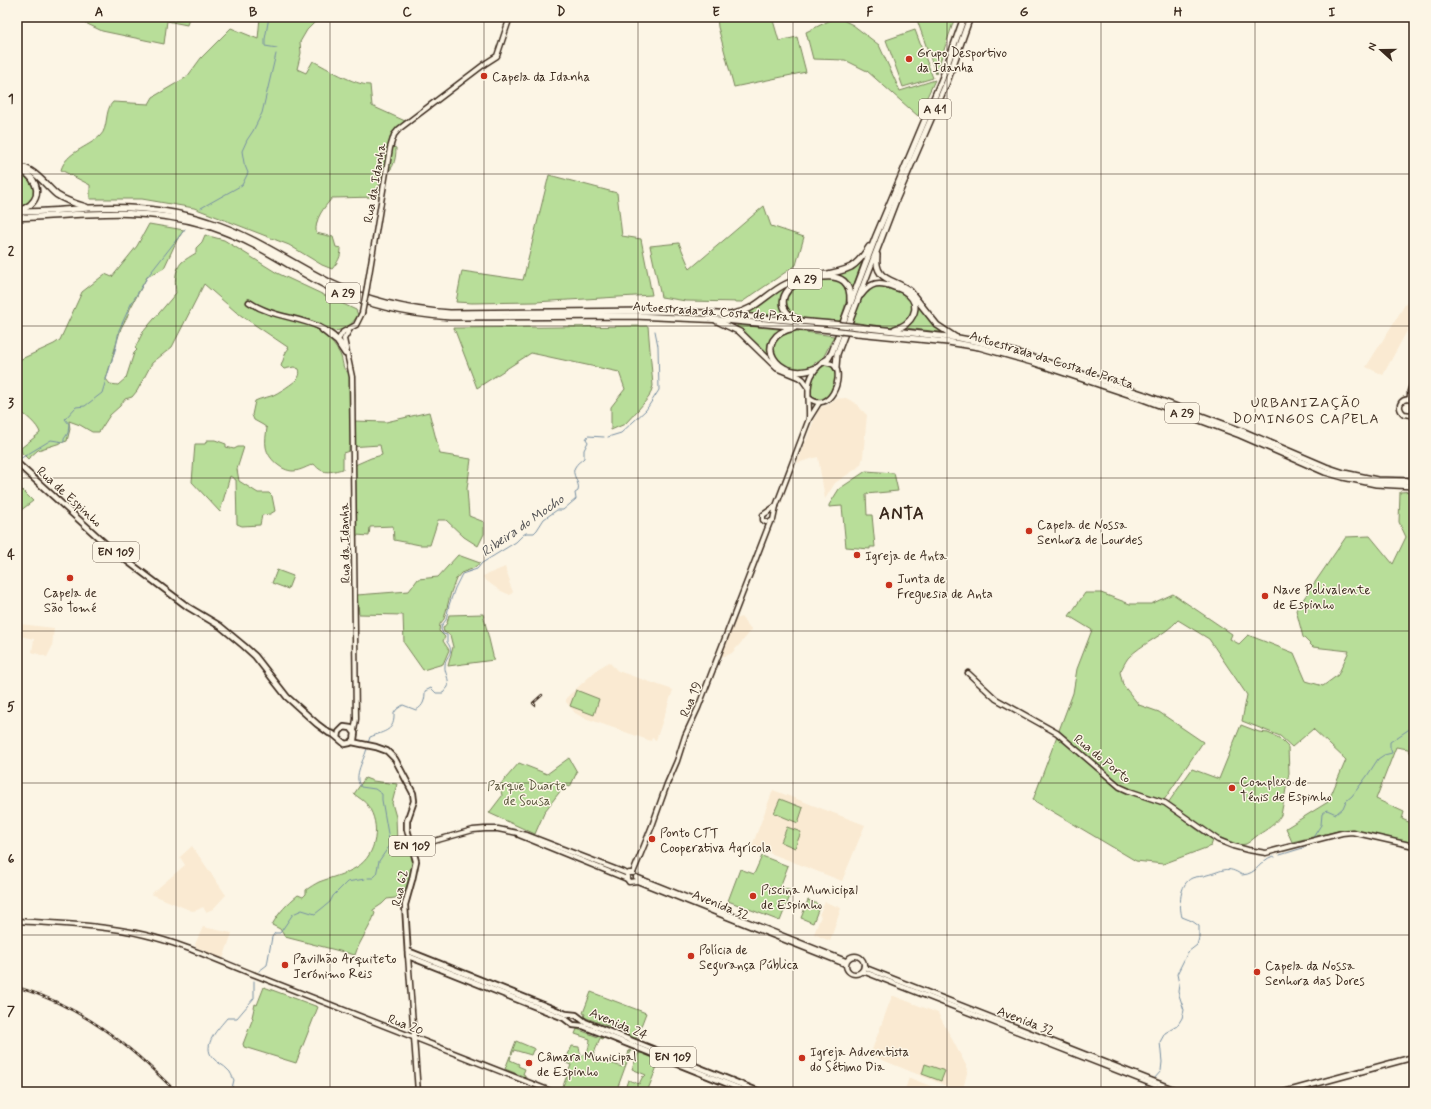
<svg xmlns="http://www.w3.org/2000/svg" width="1431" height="1109" font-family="Mynerve,sans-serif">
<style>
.built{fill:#faead2}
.green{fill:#b8de99;stroke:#7a845c}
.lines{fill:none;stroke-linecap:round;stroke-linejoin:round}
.stream{stroke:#778fa3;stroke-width:1}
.secondary-casing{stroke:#3b2a1e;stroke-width:7}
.primary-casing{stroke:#3b2a1e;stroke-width:8}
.motorway-casing{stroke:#3b2a1e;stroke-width:8}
.secondary{stroke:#fcf5e5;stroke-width:4}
.primary{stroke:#fcf5e5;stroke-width:4.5}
.motorway{stroke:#fcf5e5;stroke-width:5}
.rail-casing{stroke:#3b2a1e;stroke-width:2.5}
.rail{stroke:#fcf5e5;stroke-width:1;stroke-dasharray:3;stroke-linecap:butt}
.secondary-bridge-casing{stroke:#3b2a1e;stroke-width:7;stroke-linecap:butt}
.motorway-bridge-casing{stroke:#3b2a1e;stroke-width:8;stroke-linecap:butt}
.secondary-bridge{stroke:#fcf5e5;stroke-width:4}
.motorway-bridge{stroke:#fcf5e5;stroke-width:5}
.grid{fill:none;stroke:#3b2a1e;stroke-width:1;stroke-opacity:0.55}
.poi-dot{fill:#c8321e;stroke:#fcf5e5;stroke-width:1.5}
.labels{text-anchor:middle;stroke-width:3;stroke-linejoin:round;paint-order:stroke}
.shield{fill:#fcf5e5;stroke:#75675a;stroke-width:1}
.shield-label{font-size:12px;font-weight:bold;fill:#3b2a1e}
.poi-label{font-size:13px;fill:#3b2a1e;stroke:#fcf5e5;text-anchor:start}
.street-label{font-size:13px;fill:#3b2a1e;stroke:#fcf5e5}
.park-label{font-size:13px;fill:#5a573d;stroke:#fcf5e5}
.neighbourhood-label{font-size:14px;letter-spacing:1px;fill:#3b2a1e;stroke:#fcf5e5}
.water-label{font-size:14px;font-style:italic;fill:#545456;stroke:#fcf5e5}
.district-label{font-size:17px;font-weight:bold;letter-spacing:1px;fill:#3b2a1e;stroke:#fcf5e5}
.neatline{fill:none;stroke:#3b2a1e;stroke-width:1.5}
.grid-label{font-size:13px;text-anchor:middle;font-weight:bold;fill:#3b2a1e}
</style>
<rect width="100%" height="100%" fill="#fcf5e5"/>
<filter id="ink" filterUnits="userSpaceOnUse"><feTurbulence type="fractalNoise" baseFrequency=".025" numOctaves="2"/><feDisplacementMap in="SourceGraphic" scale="8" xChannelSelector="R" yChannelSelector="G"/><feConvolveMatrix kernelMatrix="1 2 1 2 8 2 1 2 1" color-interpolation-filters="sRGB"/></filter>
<g filter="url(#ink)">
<!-- built -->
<g class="built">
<path d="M1406,303L1414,308V318L1383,375L1366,367Z"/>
<path d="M846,398L854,402L867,415L863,457L861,464L856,469L835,483L825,499L818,457L797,463L817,413L821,407L829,404L835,399Z"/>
<path d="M505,567L510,581L509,582L513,592L510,595L499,590L484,579L483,576Z"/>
<path d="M741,617L752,630L732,653L726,656H720L734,620Z"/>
<path d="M20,624L54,628L52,647L47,657L32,652L34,639L20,636Z"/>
<path d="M609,662L618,671L673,690L656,740L652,738L651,741L582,717L575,713L566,702V698L599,668Z"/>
<path d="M773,790L865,825L842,881L752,846Z"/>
<path d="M192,846L226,895L213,909L206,912L203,907L197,910L192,911L151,894L185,865L180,857Z"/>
<path d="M825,902L841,908L830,941L814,934L821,916L819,915Z"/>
<path d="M203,927L232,933L223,959L196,947L195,944Z"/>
<path d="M892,996H894L938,1013L968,1069L963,1089L959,1091L870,1055Z"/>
<path d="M909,1078H910L946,1092H904Z"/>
</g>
<!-- green -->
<g class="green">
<path d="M73,17H189L187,25L167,21L164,44L102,31Z"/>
<path d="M260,17H338L337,20L323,17L315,22L307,30L300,42L301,53L297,69L306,73L313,61C327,68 354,85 370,85L372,106L405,121L393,134L391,146L396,148C396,161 393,172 380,177L378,197L332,198C323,209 315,218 316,233L333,237L336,247L341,248C341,257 338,262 332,269L322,265L289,245L194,208L142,199H90V185L61,170C66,152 87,148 100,136C109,128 104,110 113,102L149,104L153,97L187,77L201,58L231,28L258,39Z"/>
<path d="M717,17H772L779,41L797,37L806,72L734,87L718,27Z"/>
<path d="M837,17L853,25L879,45L900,91L935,80L918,116L867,71L845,60L813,59L806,32Z"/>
<path d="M916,17H955L936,74Z"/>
<path d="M915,30L933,78L903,87L886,40Z"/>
<path d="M17,172C39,177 41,205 17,208Z"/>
<path d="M549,175L617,193L622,236L641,239L652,295L535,302L472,303L456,302L462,271L523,280Z"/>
<path d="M764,206L771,226L804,237L796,265L742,302L686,301L661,297L650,246L679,243L690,269Z"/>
<path d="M149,224L184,230L177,240L164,268L147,277L130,309L127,317L121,328L106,379L110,384L118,385L126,378L134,353L137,350L135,348L143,332L176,293C175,284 174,270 182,262C186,259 191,256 196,253V248L202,242L205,235L224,240L277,273L356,310L358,315C353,322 349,328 340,330C332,332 334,329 326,336C331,341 336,347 340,354C345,365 340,372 354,373L355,395L354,421L386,422L429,412L440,454L471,459L467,489L469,516L484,522V534L478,546L464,537L446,520H438L430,545H420L394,540L393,526L370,527L369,536L356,535L355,465L371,458L382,455L380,445L349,447V451L343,453V469C330,472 323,475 314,464C308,466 300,471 293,471C282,471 268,459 266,447C265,441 266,435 267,428L263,425L254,420L252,415L255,401C261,398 265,398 271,396C277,394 294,383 298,378C300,375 300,372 299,369L294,367L284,369L281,366L286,352L289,348L236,312L204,284L172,347L152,363L137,391L132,397L125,399L120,406L110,415L99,432H92L80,425L69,421L70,429L67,441L38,450L28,459L22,453L21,448L40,433C39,426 23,412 17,410V361L54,344L60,340L82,292L105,274L112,277L137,246Z"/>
<path d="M863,259L851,292C849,281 844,276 833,274Z"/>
<path d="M829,279C857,280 845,305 840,321C826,320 809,321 796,316C792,314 788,309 786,305C780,285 817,281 829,279Z"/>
<path d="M790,285C777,297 780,304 787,317L741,314L783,288Z"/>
<path d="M879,285C894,288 920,296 910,316C908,320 903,325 899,326C888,329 864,324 853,322C858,308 862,288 879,285Z"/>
<path d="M915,302L932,322L940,330V332L906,328C915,320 916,313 915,302Z"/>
<path d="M737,325L778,329L779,331L771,342L776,365L737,328Z"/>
<path d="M648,326L653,386L649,397L638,410L625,424L611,430V407L625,389L619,372L531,353L477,388L454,328Z"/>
<path d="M790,330L834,336L823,358C814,362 809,370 798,370C782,371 763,350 778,336C781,333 786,332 790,330Z"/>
<path d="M827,365C843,369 833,390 826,398L818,401C803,394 813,368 827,365Z"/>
<path d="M207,440H215L226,444V447L234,449L238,447H244L237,469L239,481L258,493H269L272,496L275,511L270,514L262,515L260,525L242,526L237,524L236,480L230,476L220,512L192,482L195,444H205Z"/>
<path d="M866,471L894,473L898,491L866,494L867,515H872L875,547H870V549L846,547L842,506L829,507V505L839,489Z"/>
<path d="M17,485L33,501L20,511L17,515Z"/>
<path d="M1414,491V758L1408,749L1396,747L1376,799L1404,812L1402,819L1413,824L1410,843L1359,831L1342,830L1292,842L1286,828L1328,802L1346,760L1313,729L1292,747L1280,736L1242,721L1247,695L1209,639L1178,620C1164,636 1142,643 1128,658C1125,662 1123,667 1120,672L1123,685L1139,705L1159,712L1203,742L1164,800L1161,802L1196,829L1213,840L1211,846L1163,864L1136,861L1033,800L1073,693L1077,669L1092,630L1069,616L1085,593H1101L1130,604H1151L1173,594L1232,634L1230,639L1239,644L1248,635L1294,653L1306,681L1323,686L1338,675L1349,651L1313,647L1303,637L1296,610L1346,537L1370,536L1393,564L1406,537L1399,522L1400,492Z"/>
<path d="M458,555L480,563L472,569L461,573L456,579L451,592L444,619L440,624L439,631L445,637L443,641L449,650L443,664L423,670L404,643L403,615L359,614L357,595L409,591L418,579L438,577Z"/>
<path d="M277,570L293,576L288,589L272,583Z"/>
<path d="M483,614L494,660L448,666L453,647L450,635L444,632L443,628L447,623L449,615Z"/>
<path d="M576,690L599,699L594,715L570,706Z"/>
<path d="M1241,725L1259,732L1268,733L1279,738L1288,747L1289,773L1281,815C1275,825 1267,829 1258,835C1254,838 1250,842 1246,844C1227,850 1183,814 1168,803L1192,769L1219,779Z"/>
<path d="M569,758L577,772L570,787L565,785L545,811L535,834L489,813L502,796L500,785L519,763L547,774Z"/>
<path d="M365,778L373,781L397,784L392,803L396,817L397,843L409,844C416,865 411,874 404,893L395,898L387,899L382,904L373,910V911L375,913C370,929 360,939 355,955L285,937L280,929L272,925C279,912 287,904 298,895L303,897L306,894V890C310,887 315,884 319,882C332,877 346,874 357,867C377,855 381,824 368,806C365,801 359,798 354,794Z"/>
<path d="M780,799L803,808L798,823L774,813Z"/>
<path d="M787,827L801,832L795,848L781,842Z"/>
<path d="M762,856L788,866L780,887L792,891L780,921L728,901L740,869L754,874Z"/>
<path d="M808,900L820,905L813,923L801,918Z"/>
<path d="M264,987L318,1007L296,1063L244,1047L243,1044L253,1018L252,1017L255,1004L257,1005Z"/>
<path d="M591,992L646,1013L636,1039L626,1035V1033L584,1017L585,1014L583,1013Z"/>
<path d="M577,1029L598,1037L599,1036L604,1038L603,1039L600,1038L593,1056L596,1057L595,1061L598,1062L599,1059L622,1067L625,1059L627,1060L629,1050L631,1051L616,1092H564L561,1091L571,1065L566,1063L565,1061L572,1046L579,1047L580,1052L582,1056C589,1052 589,1046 590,1039L575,1034Z"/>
<path d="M516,1041L535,1049V1050H533L531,1055L514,1050L512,1054H511Z"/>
<path d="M640,1053H643L660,1059L647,1092H624L628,1080L639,1084L643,1076L644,1077L646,1075L632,1069L638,1054Z"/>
<path d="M510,1056H511L510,1060L519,1064L518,1066L525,1069L523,1074L525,1075V1077L505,1069Z"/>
<path d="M925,1064L945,1071L941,1081L922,1074Z"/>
</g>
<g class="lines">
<!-- stream -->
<g class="stream">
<path d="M269,17L265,39V46L277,48"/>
<path d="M201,208L242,185L248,173L244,163L242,151L247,140L253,131L262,113L276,54"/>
<path d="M608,437L621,433L646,410L659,390L658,346L655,331"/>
<path d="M18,460L51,440L64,442V439L68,433L69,424L65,419L76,407L85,406L102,393L116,347L119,330L131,304L148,276L185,229"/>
<path d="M368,743L370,737C385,731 395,731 394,713L397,709L403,705L416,710C424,706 425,699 425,691L431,688L436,693H443L448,687C450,679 444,672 445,666C445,655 456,654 447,642V635L443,634L441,629L442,625L446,620L449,605L455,588L462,574L477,569L482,563L516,542L523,535L526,533H534L537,530L544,519L557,510H563L576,499L575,493L578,491C581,483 570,474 575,467C577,463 581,461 584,458V450L588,442L586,439L588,436L604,437"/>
<path d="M367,748C365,759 352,776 361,787L375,789L382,794V800L390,845L379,861L376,875L373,878H368"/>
<path d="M1312,839L1321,825L1322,814L1327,810L1336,814L1343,808L1346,801L1352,796L1367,776L1378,759L1384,755L1392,753L1390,747V742L1414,726"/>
<path d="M1280,855L1306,847L1309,843"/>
<path d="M259,971L267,965L272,937L275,933H280L293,914L302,910L315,914L330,902L333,896L347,882L365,879"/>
<path d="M1154,1079L1161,1071L1162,1062L1160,1042L1165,1033L1177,1026L1182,1018L1184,1010L1178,992L1179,984L1177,974L1188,952L1197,945L1199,938V926L1192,921L1182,917C1179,906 1179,884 1192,878C1196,876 1203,877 1207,875C1223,871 1227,865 1242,875C1258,874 1259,861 1273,856L1275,857"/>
<path d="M231,1092L234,1080C232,1077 231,1072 228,1070C224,1065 217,1063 213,1058C201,1045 219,1028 227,1018H237L254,998V981"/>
<path d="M1143,1092L1144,1088L1147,1085"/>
</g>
<defs>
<g id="secondary">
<path d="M367,287L390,148L394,135L399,129L486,63L497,56L510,17"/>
<path d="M249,302C280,323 320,314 344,347"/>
<path d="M350,329L344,339L352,377L356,719L354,731"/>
<path d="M322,330L337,342L345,354"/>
<path d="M338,340L343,332L356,325L362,313"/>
<path d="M1410,399V391L1414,379"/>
<path d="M1414,402C1404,394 1394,406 1404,414L1411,415L1414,412"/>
<path d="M809,418C810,395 802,379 823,362C828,363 832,363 835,366C844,377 830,415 809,398"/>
<path d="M766,522L763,520V515L776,506"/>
<path d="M968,673L996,699L1057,733L1120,787L1129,791L1165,803L1218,840L1233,846L1248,850L1266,853L1273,851L1342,833L1352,832L1414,846"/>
<path d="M519,835L627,879"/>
<path d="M413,847L473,830L485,829H498L527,835L628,874"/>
<path d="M633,873L652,826L667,784L677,761L685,736L698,708L770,522L773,520L776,506L809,419L819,403"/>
<path d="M633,873H629L627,876V879L629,882L637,881L845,964"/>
<path d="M636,877L846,961"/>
<path d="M17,921C59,924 104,925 145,935C183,944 219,961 255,975L553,1092"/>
<circle cx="855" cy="965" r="9"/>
<path d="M408,956L418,1092"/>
<path d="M864,966L866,968L1181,1092"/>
<path d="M862,972H865L1172,1092"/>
</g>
<g id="primary">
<path d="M17,463L110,548L188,607L220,626L244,646L255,656L287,697L317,724L329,733L333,734L345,744L350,743L354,740L355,733L351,728L344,727L339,732L338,738"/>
<path d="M352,742L376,747L387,751L395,759L413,793L414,801L407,821V829L416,861L412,880L405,905L408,956L564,1018L573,1025L583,1026L748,1092"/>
<path d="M408,951L566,1014L576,1015L585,1022L760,1092"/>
<path d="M1285,1092L1414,1057"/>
</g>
<g id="motorway">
<path d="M17,167C33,166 46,186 57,195C66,201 76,204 86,207"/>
<path d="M17,170C34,173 44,193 30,205C26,208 22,210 18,211"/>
<path d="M17,212C41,212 65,210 89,208C129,206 171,209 209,222C254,236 289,262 331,283C368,301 408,310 450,313L650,311L706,313L833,324"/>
<path d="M17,218C80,215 145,206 206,225C223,231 239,237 254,245C280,258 304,275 331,288C369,306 408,314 450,317L634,316L724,320L831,330"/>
<path d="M877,255C874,282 894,278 910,291L937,325L955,337"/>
<path d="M823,277C841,275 851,282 850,301"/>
<path d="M861,295C871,282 879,281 894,287C899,288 904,290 908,294C923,307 911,325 895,329"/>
<path d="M733,314C755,311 767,293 786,284C806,274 831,277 851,267C859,262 864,255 869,247"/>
<path d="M800,320C776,313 779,289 801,282"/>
<path d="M717,321L740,332L777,368L799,377L803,380L808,387"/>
<path d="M858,327L958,338L980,342L1034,358L1145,395L1242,431L1326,467L1344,473L1377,480L1414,481"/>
<path d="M794,328C749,337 777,385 816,368"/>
<path d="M857,333L948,342L979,347L1032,362L1143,399L1240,435L1325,472L1343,477L1376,484L1414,486"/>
<path d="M823,362L828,359L832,352L876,236L942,79L964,17"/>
<path d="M836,367L837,354L896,200L947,82L970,17"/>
</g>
</defs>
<!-- secondary casing -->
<use href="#secondary" class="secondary-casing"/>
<!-- primary casing -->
<use href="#primary" class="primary-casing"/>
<!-- motorway casing -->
<use href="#motorway" class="motorway-casing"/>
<!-- secondary -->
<use href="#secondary" class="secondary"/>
<!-- primary -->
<use href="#primary" class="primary"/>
<!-- motorway -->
<use href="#motorway" class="motorway"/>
<defs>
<g id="rail">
<path d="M535,705L533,703L542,695"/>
<path d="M17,987C81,1006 130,1045 176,1092"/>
</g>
</defs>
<!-- rail casing -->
<use href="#rail" class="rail-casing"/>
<!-- rail -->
<use href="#rail" class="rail"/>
<defs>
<path id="secondary-bridge" d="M362,313L367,287"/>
<g id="motorway-bridge">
<path d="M833,324L858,327"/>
<path d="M831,330L857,333"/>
</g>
</defs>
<!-- secondary-bridge casing -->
<use href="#secondary-bridge" class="secondary-bridge-casing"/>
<!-- motorway-bridge casing -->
<use href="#motorway-bridge" class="motorway-bridge-casing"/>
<!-- secondary-bridge -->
<use href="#secondary-bridge" class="secondary-bridge"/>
<!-- motorway-bridge -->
<use href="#motorway-bridge" class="motorway-bridge"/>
</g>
</g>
<!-- grid -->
<path class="grid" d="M176,17V1092M330,17V1092M484,17V1092M638,17V1092M793,17V1092M947,17V1092M1101,17V1092M1255,17V1092M17,174H1414M17,326H1414M17,478H1414M17,631H1414M17,783H1414M17,935H1414"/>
<!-- markers -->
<g class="poi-dot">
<circle cx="909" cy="59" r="4"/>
<circle cx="484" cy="76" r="4"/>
<circle cx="1029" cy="531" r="4"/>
<circle cx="857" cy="555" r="4"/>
<circle cx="70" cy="578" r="4"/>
<circle cx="889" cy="585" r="4"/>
<circle cx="1265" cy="596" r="4"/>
<circle cx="1232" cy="788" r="4"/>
<circle cx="652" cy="839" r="4"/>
<circle cx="753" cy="896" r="4"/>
<circle cx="691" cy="956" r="4"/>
<circle cx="285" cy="965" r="4"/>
<circle cx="1257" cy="972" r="4"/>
<circle cx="802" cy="1058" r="4"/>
<circle cx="529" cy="1063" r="4"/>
</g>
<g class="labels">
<!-- shield labels -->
<g class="shield">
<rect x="919" y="99" width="32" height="20" rx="3"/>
<rect x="788" y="269" width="34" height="20" rx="3"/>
<rect x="326" y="283" width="34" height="20" rx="3"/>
<rect x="1165" y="403" width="34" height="20" rx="3"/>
<rect x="93" y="542" width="46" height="20" rx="3"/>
<rect x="389" y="836" width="46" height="20" rx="3"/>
<rect x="650" y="1047" width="46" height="20" rx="3"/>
</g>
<g class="shield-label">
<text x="935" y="113">A 41</text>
<text x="805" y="283">A 29</text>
<text x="343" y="297">A 29</text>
<text x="1182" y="417">A 29</text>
<text x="116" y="556">EN 109</text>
<text x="412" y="850">EN 109</text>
<text x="673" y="1061">EN 109</text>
</g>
<!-- poi labels -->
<g class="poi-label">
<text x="917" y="57">Grupo Desportivo<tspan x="917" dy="15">da Idanha</tspan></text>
<text x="492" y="81">Capela da Idanha</text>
<text x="1037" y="529">Capela de Nossa<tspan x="1037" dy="15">Senhora de Lourdes</tspan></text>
<text x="865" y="560">Igreja de Anta</text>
<text x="897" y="583">Junta de<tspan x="897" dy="15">Freguesia de Anta</tspan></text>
<text x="1273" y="594">Nave Polivalente<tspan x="1273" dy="15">de Espinho</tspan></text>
<text x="70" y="597" text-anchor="middle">Capela de<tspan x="70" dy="15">São Tomé</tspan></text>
<text x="1240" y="786">Complexo de<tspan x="1240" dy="15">Ténis de Espinho</tspan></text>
<text x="660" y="837">Ponto CTT<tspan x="660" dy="15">Cooperativa Agrícola</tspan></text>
<text x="761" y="894">Piscina Municipal<tspan x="761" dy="15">de Espinho</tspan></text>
<text x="699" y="954">Polícia de<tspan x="699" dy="15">Segurança Pública</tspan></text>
<text x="293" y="963">Pavilhão Arquiteto<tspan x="293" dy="15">Jerónimo Reis</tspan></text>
<text x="1265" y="970">Capela da Nossa<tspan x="1265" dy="15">Senhora das Dores</tspan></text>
<text x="810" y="1056">Igreja Adventista<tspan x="810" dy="15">do Sétimo Dia</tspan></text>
<text x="537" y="1061">Câmara Municipal<tspan x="537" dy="15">de Espinho</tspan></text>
</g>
<!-- street labels -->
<g class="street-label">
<text transform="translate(374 183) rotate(-80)" y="5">Rua da Idanha</text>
<text transform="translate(718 311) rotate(4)" y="5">Autoestrada da Costa de Prata</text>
<text transform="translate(1052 359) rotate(17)" y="5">Autoestrada da Costa de Prata</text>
<text transform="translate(70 496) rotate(42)" y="5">Rua de Espinho</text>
<text transform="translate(344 543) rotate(-91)" y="5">Rua da Idanha</text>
<text transform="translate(690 699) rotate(-67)" y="5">Rua 19</text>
<text transform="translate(1103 758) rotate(39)" y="5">Rua do Porto</text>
<text transform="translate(399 888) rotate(-78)" y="5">Rua 62</text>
<text transform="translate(721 904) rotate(22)" y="5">Avenida 32</text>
<text transform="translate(1026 1020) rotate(21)" y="5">Avenida 32</text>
<text transform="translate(619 1023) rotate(23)" y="5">Avenida 24</text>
<text transform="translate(406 1024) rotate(21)" y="5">Rua 20</text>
</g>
<!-- park labels -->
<g class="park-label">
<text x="527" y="790">Parque Duarte<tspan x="527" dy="15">de Sousa</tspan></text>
</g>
<!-- neighbourhood labels -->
<g class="neighbourhood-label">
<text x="1306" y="407">URBANIZAÇÃO<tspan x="1306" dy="16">DOMINGOS CAPELA</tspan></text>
</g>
<!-- water labels -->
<g class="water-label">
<text transform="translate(522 525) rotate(-35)" y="5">Ribeira do Mocho</text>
</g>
<!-- district labels -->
<g class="district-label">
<text x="902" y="519">ANTA</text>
</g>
</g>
<!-- margin -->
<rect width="1431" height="1109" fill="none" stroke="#fcf5e5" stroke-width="44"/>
<!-- north arrow -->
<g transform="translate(1381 50) rotate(291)" stroke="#fcf5e5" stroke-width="3" paint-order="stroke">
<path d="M0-3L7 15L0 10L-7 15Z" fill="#3b2a1e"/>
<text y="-6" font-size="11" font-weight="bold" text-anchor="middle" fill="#3b2a1e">N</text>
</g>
<rect x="22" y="22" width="1387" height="1065" class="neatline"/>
<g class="grid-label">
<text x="99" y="16">A</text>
<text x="253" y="16">B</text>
<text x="407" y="16">C</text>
<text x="561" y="16">D</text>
<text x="716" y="16">E</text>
<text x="870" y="16">F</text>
<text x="1024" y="16">G</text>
<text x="1178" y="16">H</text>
<text x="1332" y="16">I</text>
<text x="11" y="103">1</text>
<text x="11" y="255">2</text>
<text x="11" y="407">3</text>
<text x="11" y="559">4</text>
<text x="11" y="711">5</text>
<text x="11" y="863">6</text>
<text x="11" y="1015">7</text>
</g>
</svg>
